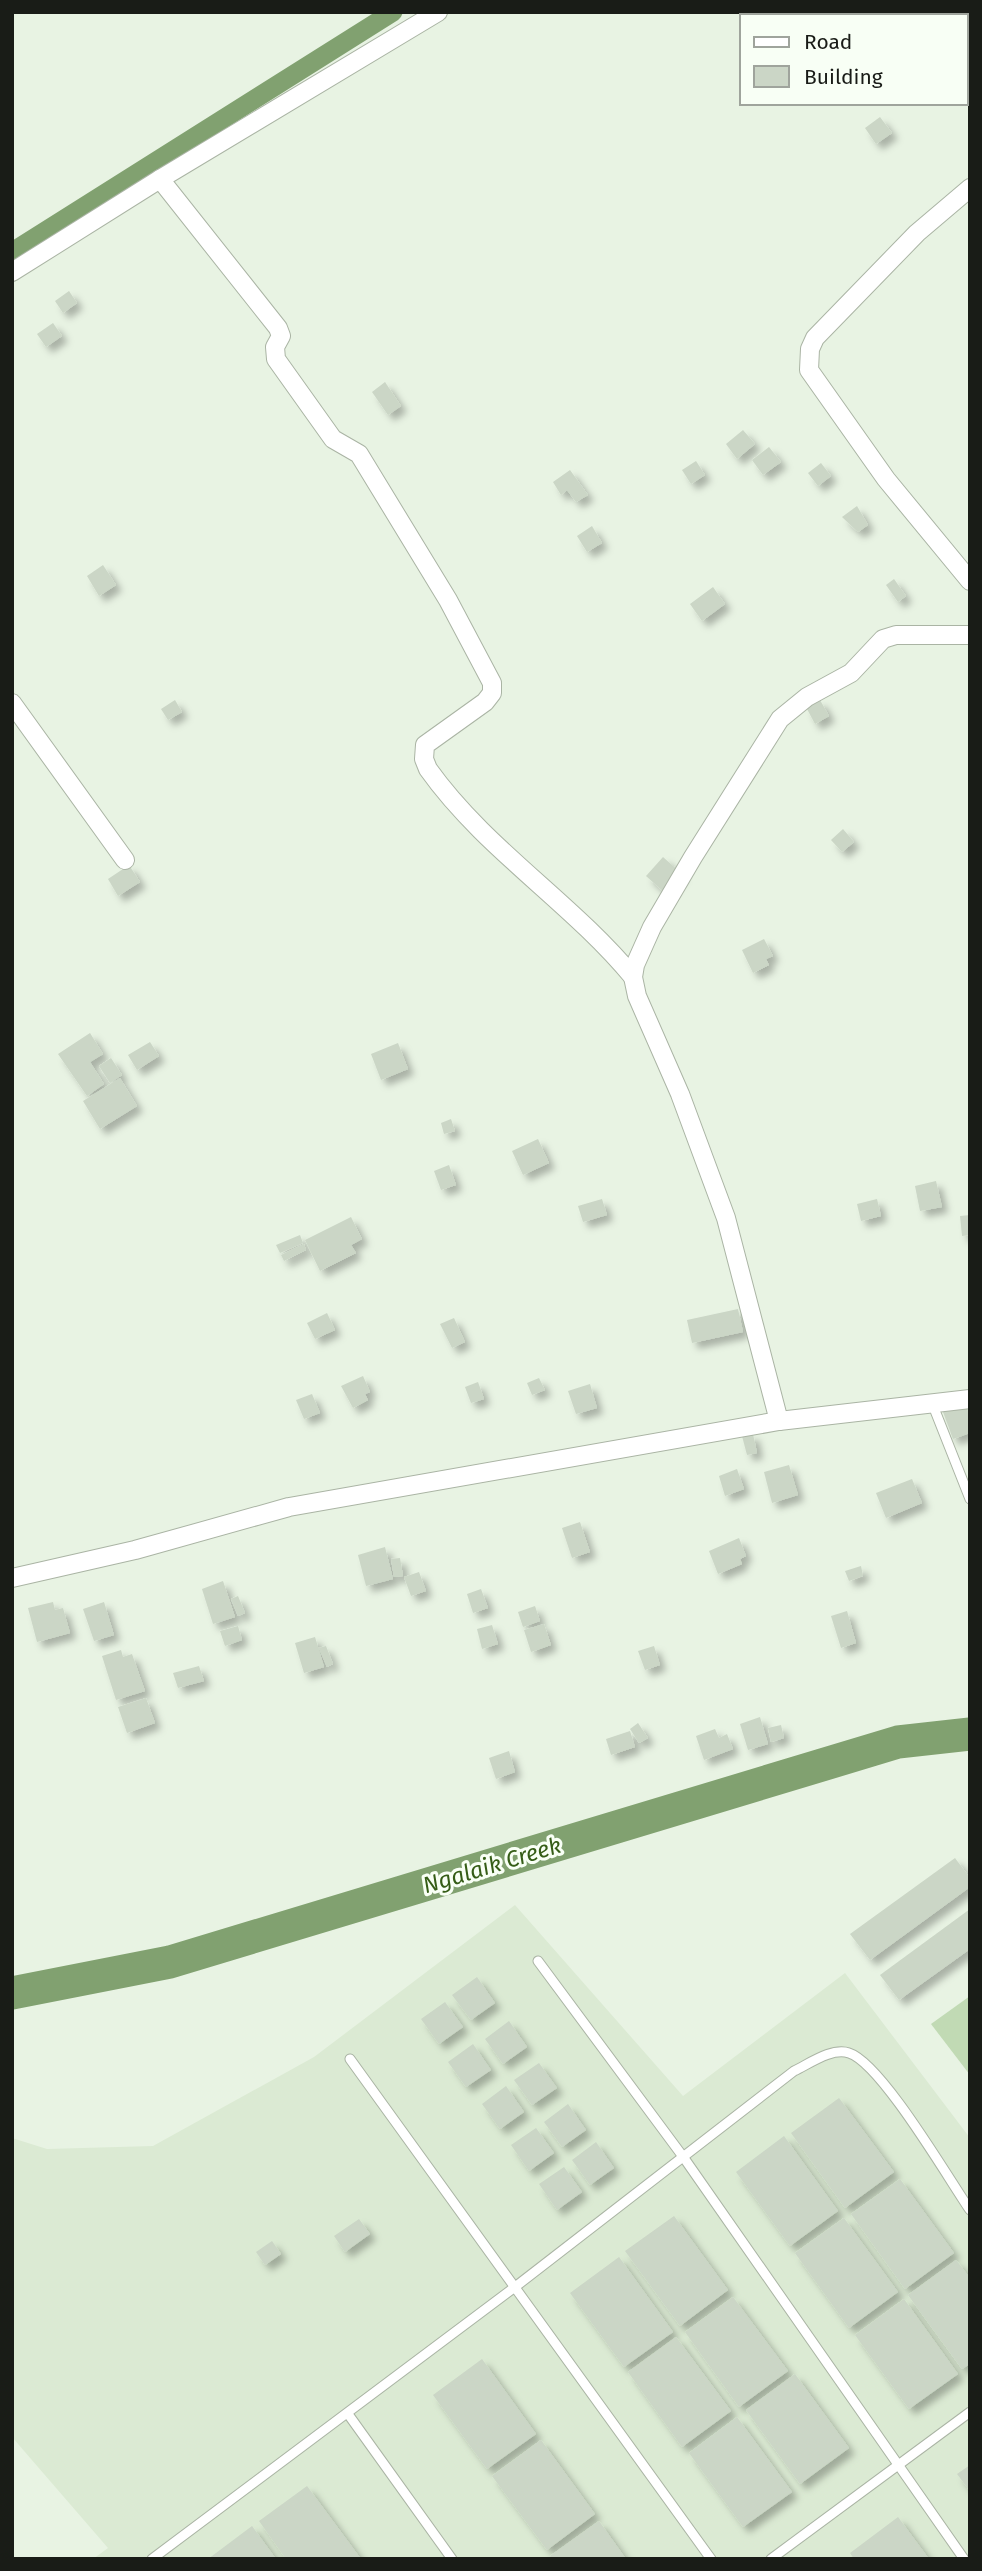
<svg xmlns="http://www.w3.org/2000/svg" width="982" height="2571" font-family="'Fira Sans',sans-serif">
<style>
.built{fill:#dbead3}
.green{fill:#c1dab4}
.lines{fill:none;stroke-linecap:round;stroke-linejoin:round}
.canal{stroke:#81a170;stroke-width:19}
.river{stroke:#81a170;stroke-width:33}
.building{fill:#cbd6c6;filter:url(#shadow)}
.service-casing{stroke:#aab4a4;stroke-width:11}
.minor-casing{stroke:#aab4a4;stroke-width:20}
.service{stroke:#fff;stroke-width:9}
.minor{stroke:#fff;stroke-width:18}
.labels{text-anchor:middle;stroke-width:6;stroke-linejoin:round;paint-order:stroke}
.water-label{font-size:23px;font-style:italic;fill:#355d17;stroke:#f8fff5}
</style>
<defs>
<filter id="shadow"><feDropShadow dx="6" dy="6" stdDeviation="3.5" flood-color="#0004"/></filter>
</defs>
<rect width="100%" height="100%" fill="#e8f3e3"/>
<!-- built -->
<path class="built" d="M515,1905L683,2096L845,1973L970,2138V2559H93L108,2548L12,2437V2138L47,2149L153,2146L314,2057Z"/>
<!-- green -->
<path class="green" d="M970,1996V2075L931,2024Z"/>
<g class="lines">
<!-- canal -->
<path class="canal" d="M12,252L393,12"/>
<!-- river -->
<path class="river" d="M12,1993L170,1962L898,1742L970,1734"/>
</g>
<!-- building -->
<g class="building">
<path d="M880,117L892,133L876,144L865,128Z"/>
<path d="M69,291L77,303L63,313L55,301Z"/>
<path d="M53,323L62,336L46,347L37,334Z"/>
<path d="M385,382L401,406L388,415L372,392Z"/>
<path d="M743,430L755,444L737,459L726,444Z"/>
<path d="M769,447L781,462L763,475L752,460Z"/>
<path d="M696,461L705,475L691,484L682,470Z"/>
<path d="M821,463L831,476L818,486L808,473Z"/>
<path d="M570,470L588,495L576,502L567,490L561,495L553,482Z"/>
<path d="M857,506L868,525L858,532L842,517Z"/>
<path d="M592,526L602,543L587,552L577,536Z"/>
<path d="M103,565L116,585L99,596L87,576Z"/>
<path d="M894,579L906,596L898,602L886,585Z"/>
<path d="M713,587L725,604L702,621L690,604Z"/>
<path d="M175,700L182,712L168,720L161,709Z"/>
<path d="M820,700L829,716L815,724L806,707Z"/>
<path d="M843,829L854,842L842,852L831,840Z"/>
<path d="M663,857L681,873L664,892L646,876Z"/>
<path d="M129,865L140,882L118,896L108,879Z"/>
<path d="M764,939L773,956L766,959L769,965L753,973L742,950Z"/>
<path d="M90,1033L103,1054L90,1062L104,1084L87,1096L58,1054Z"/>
<path d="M150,1042L159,1056L137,1070L128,1055Z"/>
<path d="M398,1043L408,1069L381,1080L371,1054Z"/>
<path d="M111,1058L122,1075L110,1083L99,1066Z"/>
<path d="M120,1078L137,1106L100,1129L83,1101Z"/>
<path d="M451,1119L455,1131L444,1134L441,1123Z"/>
<path d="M538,1139L549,1163L523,1175L512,1151Z"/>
<path d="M449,1165L456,1185L441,1190L434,1171Z"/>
<path d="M936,1181L942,1207L920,1211L915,1186Z"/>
<path d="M602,1199L607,1215L583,1222L578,1206Z"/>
<path d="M877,1199L881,1216L861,1221L857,1204Z"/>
<path d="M970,1215V1235L962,1236L960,1216Z"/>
<path d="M351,1217L362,1239L351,1245L356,1253L320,1271L305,1240Z"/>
<path d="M300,1235L303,1243L280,1253L276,1245Z"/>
<path d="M304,1244L306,1250L284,1261L281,1255Z"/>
<path d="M738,1309L743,1332L692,1343L687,1320Z"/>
<path d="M327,1313L335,1330L315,1339L307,1323Z"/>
<path d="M454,1318L465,1342L452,1348L440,1324Z"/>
<path d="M363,1376L370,1392L365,1394L368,1400L353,1408L341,1386Z"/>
<path d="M539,1378L545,1390L532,1395L527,1383Z"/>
<path d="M478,1382L484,1399L471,1403L465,1387Z"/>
<path d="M590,1384L597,1408L576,1414L568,1391Z"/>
<path d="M312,1394L320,1413L304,1419L296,1400Z"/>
<path d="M967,1403L970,1433L953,1439L943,1412Z"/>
<path d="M753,1434L757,1453L747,1455L742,1436Z"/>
<path d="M789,1465L798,1495L772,1503L764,1472Z"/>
<path d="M737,1469L744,1489L725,1496L719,1476Z"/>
<path d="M912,1479L922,1503L886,1518L876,1493Z"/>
<path d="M580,1522L590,1552L572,1558L562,1528Z"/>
<path d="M739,1538L746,1556L740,1559L742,1564L718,1574L709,1551Z"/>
<path d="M385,1547L393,1579L366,1586L358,1555Z"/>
<path d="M400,1558L403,1576L394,1577L391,1559Z"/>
<path d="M861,1566L863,1576L849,1581L845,1571Z"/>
<path d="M419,1572L426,1591L411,1596L404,1577Z"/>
<path d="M223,1581L235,1617L213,1624L202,1589Z"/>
<path d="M481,1589L488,1608L473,1613L467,1594Z"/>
<path d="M238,1596L245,1613L238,1616L231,1599Z"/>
<path d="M53,1602L55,1610L63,1608L70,1633L37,1642L28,1608Z"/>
<path d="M104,1602L114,1635L94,1641L83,1609Z"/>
<path d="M535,1606L540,1621L523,1627L518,1612Z"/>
<path d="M847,1611L856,1643L841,1648L831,1616Z"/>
<path d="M544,1624L551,1645L531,1652L524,1630Z"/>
<path d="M492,1625L498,1644L482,1649L477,1629Z"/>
<path d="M238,1626L242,1640L225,1646L220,1631Z"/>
<path d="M315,1637L324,1667L304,1673L295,1643Z"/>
<path d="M326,1646L333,1664L327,1667L319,1648Z"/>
<path d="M654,1646L660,1665L645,1670L638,1651Z"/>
<path d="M121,1650L123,1657L132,1654L145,1691L116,1700L102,1656Z"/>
<path d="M199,1666L204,1681L178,1688L173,1673Z"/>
<path d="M146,1698L155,1723L127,1733L118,1707Z"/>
<path d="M760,1717L768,1744L748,1750L740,1724Z"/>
<path d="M638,1723L648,1738L639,1743L630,1729Z"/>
<path d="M781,1725L784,1738L771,1742L768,1728Z"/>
<path d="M715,1729L719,1738L727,1734L733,1749L704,1760L696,1736Z"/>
<path d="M630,1731L635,1747L611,1755L606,1739Z"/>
<path d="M509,1751L515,1772L496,1779L489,1758Z"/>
<path d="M955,1858L970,1878V1887L870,1960L850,1934Z"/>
<path d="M970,1909V1949L899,2000L880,1975Z"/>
<path d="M477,1977L495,2003L471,2020L452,1995Z"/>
<path d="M445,2002L463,2027L439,2044L421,2019Z"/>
<path d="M509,2021L527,2047L503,2064L485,2039Z"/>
<path d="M473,2044L491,2070L466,2087L448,2062Z"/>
<path d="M539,2063L557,2088L532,2105L514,2080Z"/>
<path d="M506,2086L524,2112L500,2129L482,2104Z"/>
<path d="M839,2098L894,2172L845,2208L791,2133Z"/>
<path d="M568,2104L586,2130L562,2147L544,2122Z"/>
<path d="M536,2128L554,2153L529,2171L511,2145Z"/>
<path d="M784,2136L838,2211L790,2246L736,2172Z"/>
<path d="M596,2142L614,2168L590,2185L572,2160Z"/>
<path d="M564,2167L582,2192L557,2210L539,2184Z"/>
<path d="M900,2179L954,2253L905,2289L851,2214Z"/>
<path d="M674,2216L728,2290L680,2326L625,2251Z"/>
<path d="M844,2218L898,2292L849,2328L795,2253Z"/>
<path d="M359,2219L370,2234L345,2252L334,2236Z"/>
<path d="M272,2241L281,2254L265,2265L256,2252Z"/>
<path d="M619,2257L673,2332L624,2367L570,2293Z"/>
<path d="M956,2260L970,2278V2364L962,2369L908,2295Z"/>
<path d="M733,2297L788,2371L739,2407L685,2332Z"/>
<path d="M904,2299L958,2374L909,2409L855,2335Z"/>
<path d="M676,2337L731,2411L682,2447L628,2372Z"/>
<path d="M482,2359L536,2434L487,2469L433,2395Z"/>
<path d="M795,2374L849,2448L800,2484L746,2410Z"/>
<path d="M737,2417L792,2492L743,2527L689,2453Z"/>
<path d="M541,2440L595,2514L547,2550L492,2476Z"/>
<path d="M970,2465V2491L957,2474Z"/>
<path d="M307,2486L361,2559H286L259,2521Z"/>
<path d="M898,2517L929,2559H854L850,2553Z"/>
<path d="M599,2521L626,2559H552L550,2556Z"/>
<path d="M252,2526L276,2559H208Z"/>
</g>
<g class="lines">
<defs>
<g id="service">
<path d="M932,1403L970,1499"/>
<path d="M538,1961L684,2158L964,2559"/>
<path d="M350,2059L711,2559"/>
<path d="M348,2414L452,2559"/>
<path d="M152,2559L515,2287L794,2071C809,2064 832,2047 849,2053C881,2063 948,2178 970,2210"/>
<path d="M771,2559L970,2412"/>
</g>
<g id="minor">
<path d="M160,179L278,328L281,336L275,347L276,359L333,439L359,454L448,600L492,683V693L485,702L425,745L424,759L428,769C485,849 571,902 633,977"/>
<path d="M970,188L917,233L815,338L810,349L809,370L886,479L970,581"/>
<path d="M12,272L160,179L438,12"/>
<path d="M12,703L125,860"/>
<path d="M779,1421L726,1218L680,1094L637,996L633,977L635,965L652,927L693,857L780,719L807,697L851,673L883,639L896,635H970"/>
<path d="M12,1578L135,1550L289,1507L779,1421L970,1399"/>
</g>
</defs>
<!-- service casing -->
<use href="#service" class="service-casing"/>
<!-- minor casing -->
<use href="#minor" class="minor-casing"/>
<!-- service -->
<use href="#service" class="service"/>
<!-- minor -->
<use href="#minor" class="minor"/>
</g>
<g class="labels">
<!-- water labels -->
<g class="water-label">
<text transform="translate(492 1865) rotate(-17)" y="8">Ngalaik Creek</text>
</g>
</g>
<!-- border -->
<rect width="982" height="2571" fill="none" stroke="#191c17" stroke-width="28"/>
<!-- legend -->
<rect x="740" y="14" width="228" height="91" fill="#f8fff5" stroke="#9fa49c" stroke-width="2"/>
<rect x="754" y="37" width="35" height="10" fill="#ffffff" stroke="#9fa49c" stroke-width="2"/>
<text x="804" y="49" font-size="21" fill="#191c17">Road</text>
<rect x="754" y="66" width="35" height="21" fill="#cbd6c6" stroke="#9fa49c" stroke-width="2"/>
<text x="804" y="84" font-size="21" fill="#191c17">Building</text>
</svg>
